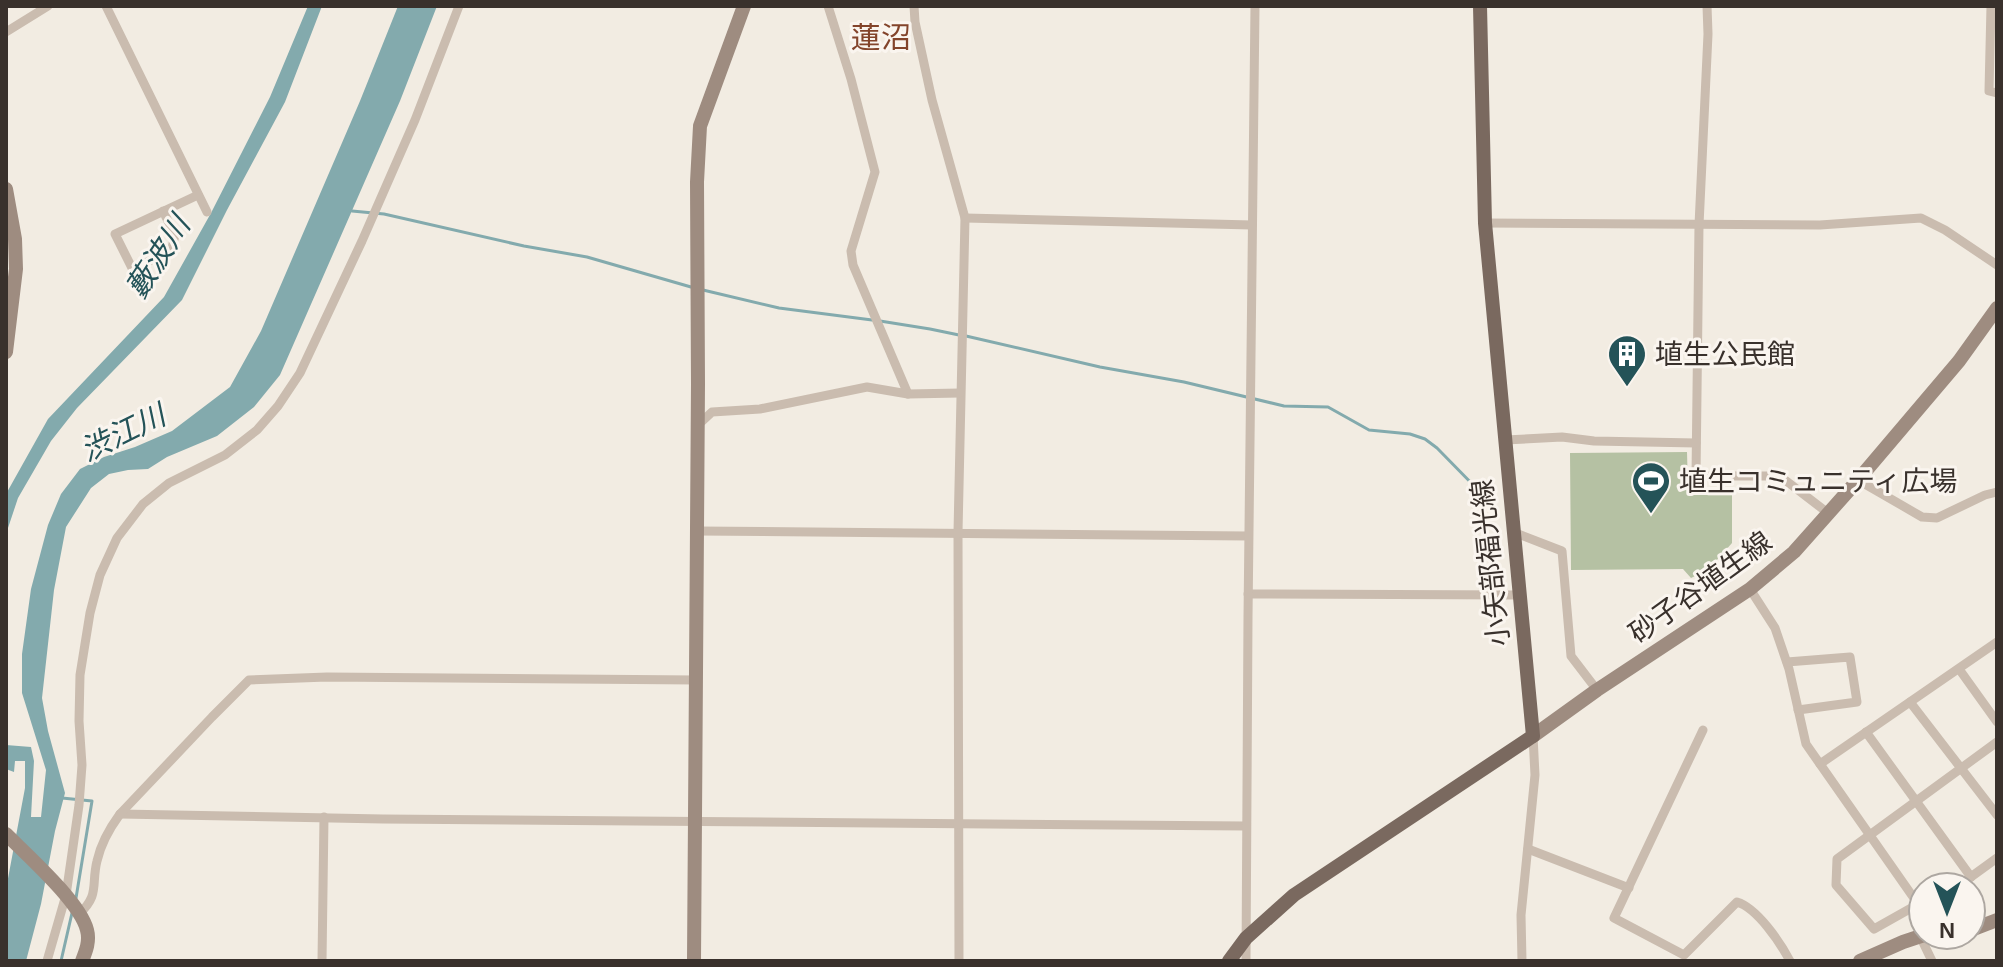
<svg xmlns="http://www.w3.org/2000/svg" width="2003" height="967" font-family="Arial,'Noto Sans JP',sans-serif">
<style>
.green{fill:#b5c1a3}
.water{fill:#83aaad}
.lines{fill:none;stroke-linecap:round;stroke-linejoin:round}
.stream{stroke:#83aaad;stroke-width:3}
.street{stroke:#cabcaf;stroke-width:9}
.secondary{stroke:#9e8c80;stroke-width:14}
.primary{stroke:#7a695f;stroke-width:14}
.labels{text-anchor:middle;stroke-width:6;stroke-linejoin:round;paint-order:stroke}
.poi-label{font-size:28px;fill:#39312c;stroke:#faf5ef;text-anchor:start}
.street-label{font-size:28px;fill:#39312c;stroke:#faf5ef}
.neighbourhood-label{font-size:30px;fill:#83442b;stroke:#faf5ef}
.water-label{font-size:30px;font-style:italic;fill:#245358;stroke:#faf5ef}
</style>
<rect width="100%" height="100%" fill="#f2ece2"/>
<!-- green -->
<path class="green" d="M1687,452L1688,488H1732V543L1708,570L1691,578L1683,569L1571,570L1570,453Z"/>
<!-- water -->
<g class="water">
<path d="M308,6H322L285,102L227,210L182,300L77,408L51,441L18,498L6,534V494L48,419L164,297L211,213L270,97Z"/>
<path d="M398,6H437L400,101L280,375L254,407L217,436L167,457L148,469L128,470L109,474L91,488L66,527L54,590L42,698L48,731L65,793L55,831L41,904L26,961H6V889L25,788V761H15L14,772L6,769V745L31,747L34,761L31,817H41L46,770L22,693V654L31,589L48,525L61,494L80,469L104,457L135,447L172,431L230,387L261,331L360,101Z"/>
</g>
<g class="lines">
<!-- stream -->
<g class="stream">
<path d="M352,211L384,214L524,246L587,257L691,287"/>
<path d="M703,290L779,308L872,320"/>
<path d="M880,321L930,329L959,335"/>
<path d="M966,336L1100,367L1184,382L1284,406L1328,407L1369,430L1410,434L1425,439L1437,448L1484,496L1492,506"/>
<path d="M62,798L92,801L76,898"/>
<path d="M61,961L72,913"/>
</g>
<!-- street -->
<g class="street">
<path d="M106,6L207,212"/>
<path d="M828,6L851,79L875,172L851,251L853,265L908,394"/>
<path d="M914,6L915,22L932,100L965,218L958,532L959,961"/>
<path d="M1707,6L1708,34L1699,225L1696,476H1774L1785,480L1828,513"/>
<path d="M1991,6L1989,91L1997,93"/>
<path d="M6,32L48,6"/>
<path d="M163,211L175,235L172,248L133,270L115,234L198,195"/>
<path d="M965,218L1252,225"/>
<path d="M1485,223L1820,225L1921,218L1945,230L1997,265"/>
<path d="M698,425L712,412L760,409L867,387L908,394L960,393"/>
<path d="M1505,440L1562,437L1594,441L1696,443"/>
<path d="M1858,480L1922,517L1937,518L1985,495L1997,492"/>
<path d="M697,531L1248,536"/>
<path d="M1513,532L1562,551L1571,656L1597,690"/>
<path d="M1750,589L1775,628L1789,669L1806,744L1918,904"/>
<path d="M1248,594L1519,595"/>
<path d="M1787,662L1850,657L1857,702L1798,710"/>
<path d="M1959,669L1997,722"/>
<path d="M1910,702L1997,815"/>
<path d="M1703,730L1614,918L1684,955L1737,902C1757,908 1780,942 1790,961"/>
<path d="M1866,732L1971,877"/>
<path d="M1820,764L1997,642"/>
<path d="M120,814L383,819L1246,826"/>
<path d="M1528,849L1629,888"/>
<path d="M1957,887L1997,858"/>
<path d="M1922,902L1874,929L1836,885L1837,859L1997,742"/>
<path d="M79,914C100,895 91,885 97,861C101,843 109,829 120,814L212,717L249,680L327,677L696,680"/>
<path d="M1920,936L1932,961"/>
<path d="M47,961L66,895L79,805L82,765L79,721L80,675L90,613L100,575L117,538L143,504L169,483L225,455L257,430L278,406L300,373L362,241L415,120L459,6"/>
<path d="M322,961L324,817"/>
<path d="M1246,961L1248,617L1255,6"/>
<path d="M1522,961L1521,915L1535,775L1533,736"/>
</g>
<!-- secondary -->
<g class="secondary">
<path d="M6,189L15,239L16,269L6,352"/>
<path d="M1533,736L1597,690L1750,589L1794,552L1858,480L1959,361L1997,308"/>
<path d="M6,834C28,856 80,902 87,930C90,941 86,951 82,961"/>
<path d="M1971,930L1997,920"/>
<path d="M694,961L698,384L697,182L700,126L744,6"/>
<path d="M1860,961L1903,942L1924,935"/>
</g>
<!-- primary -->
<path class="primary" d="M1229,961L1246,938L1294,895L1533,736L1485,223L1480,6"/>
</g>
<!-- icons -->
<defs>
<symbol id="building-pin" viewBox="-11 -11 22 30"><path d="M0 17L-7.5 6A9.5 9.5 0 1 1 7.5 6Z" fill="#245358" stroke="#faf5ef"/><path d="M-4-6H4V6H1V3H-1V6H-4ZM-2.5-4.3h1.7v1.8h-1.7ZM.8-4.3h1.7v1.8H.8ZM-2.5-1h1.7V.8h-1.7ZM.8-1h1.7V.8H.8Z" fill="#fff"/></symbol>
<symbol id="stadium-pin" viewBox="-11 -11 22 30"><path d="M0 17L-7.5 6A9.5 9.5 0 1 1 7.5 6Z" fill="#245358" stroke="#faf5ef"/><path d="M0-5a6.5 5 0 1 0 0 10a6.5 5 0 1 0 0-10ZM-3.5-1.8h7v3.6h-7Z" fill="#fff"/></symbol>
</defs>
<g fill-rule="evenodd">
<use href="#building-pin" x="1605" y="332" width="44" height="60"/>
<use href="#stadium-pin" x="1629" y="459" width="44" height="60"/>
</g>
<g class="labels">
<!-- poi labels -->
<g class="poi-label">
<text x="1655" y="364">埴生公民館</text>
<text x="1679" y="491">埴生コミュニティ広場</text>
</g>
<!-- street labels -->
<g class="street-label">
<text transform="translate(1490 563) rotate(-96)" y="10">小矢部福光線</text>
<text transform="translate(1700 587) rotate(-36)" y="10">砂子谷埴生線</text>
</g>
<!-- neighbourhood labels -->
<g class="neighbourhood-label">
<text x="881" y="48">蓮沼</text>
</g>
<!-- water labels -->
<g class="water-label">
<text transform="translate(158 257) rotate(-57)" y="10">藪波川</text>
<text transform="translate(123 433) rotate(-26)" y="10">渋江川</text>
</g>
</g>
<!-- border -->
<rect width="2003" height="967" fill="none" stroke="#39312c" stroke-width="16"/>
<!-- north arrow -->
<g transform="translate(1947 911) rotate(180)"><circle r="38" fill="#faf5ef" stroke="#ada7a1" stroke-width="2"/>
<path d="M0-6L14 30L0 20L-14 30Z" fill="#245358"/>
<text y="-12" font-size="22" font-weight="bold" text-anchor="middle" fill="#39312c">N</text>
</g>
</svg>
